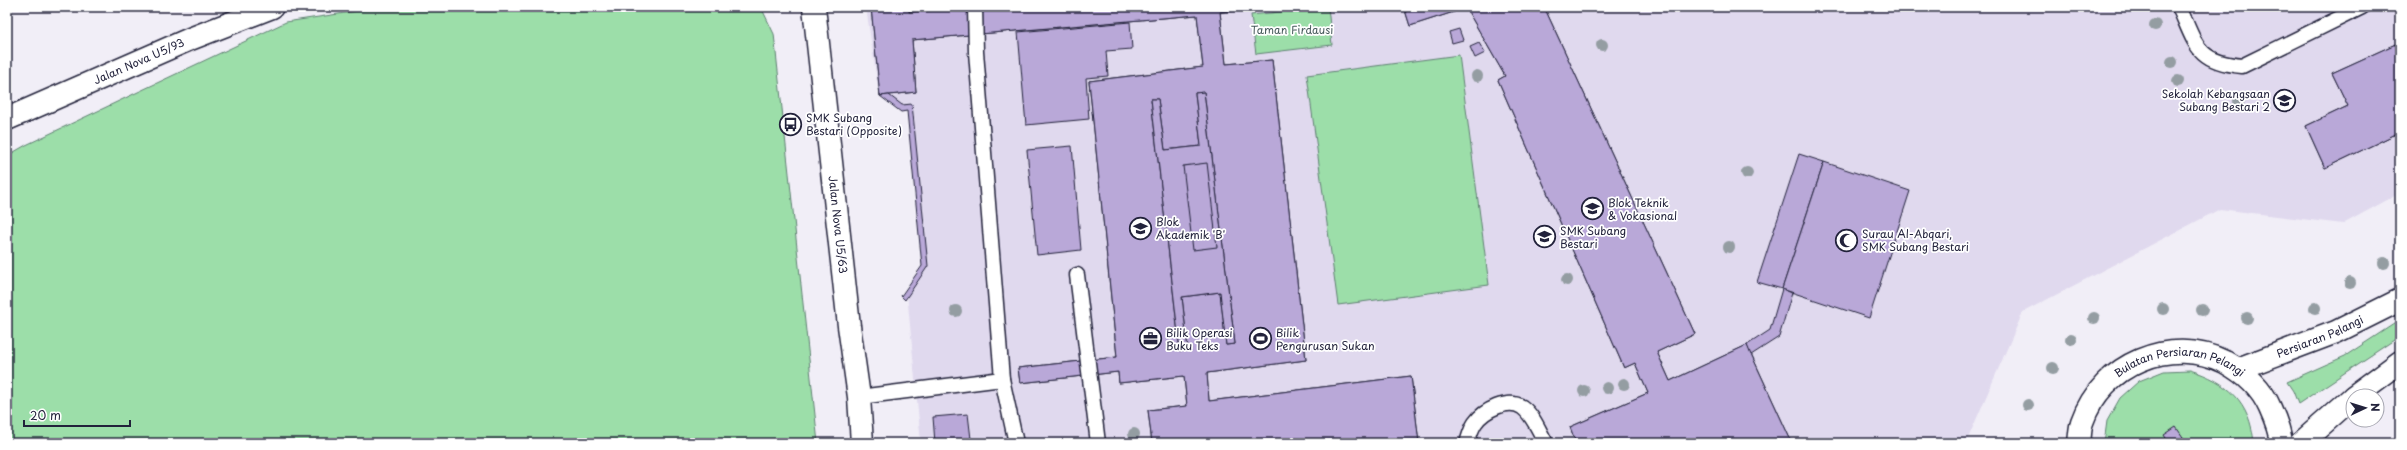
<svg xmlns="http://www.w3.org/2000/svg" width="2407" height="450" font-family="'Playpen Sans',sans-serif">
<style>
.built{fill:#e0d9ee}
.green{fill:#9cdea9;stroke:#5f8072}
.building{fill:#b9a8d8;stroke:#22223b}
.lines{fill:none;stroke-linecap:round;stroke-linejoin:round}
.lane-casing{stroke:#22223b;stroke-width:17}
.street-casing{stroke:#22223b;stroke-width:25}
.secondary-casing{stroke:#22223b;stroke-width:25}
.lane{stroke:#fff;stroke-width:14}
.street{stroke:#fff;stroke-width:22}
.secondary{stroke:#fff;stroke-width:22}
.tree{fill:#949da2}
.labels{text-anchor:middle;stroke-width:3.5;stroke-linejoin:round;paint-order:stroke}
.park-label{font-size:11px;fill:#475a5c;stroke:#fff}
.street-label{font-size:11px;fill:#22223b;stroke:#fff}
.poi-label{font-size:11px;fill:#22223b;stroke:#fff;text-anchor:start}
</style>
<rect width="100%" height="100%" fill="#f1eef7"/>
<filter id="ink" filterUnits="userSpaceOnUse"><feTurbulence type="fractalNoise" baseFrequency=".025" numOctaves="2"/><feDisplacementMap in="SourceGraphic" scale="8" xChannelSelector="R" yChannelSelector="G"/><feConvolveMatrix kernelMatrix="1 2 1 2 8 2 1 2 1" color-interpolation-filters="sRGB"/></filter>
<g filter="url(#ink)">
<!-- built -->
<path class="built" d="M866,7H2400V193L2343,224L2220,209L2023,312L1966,443H921L907,293L926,266L910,112L878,88Z"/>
<!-- green -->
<g class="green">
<path d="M384,7H761L774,34L818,443H7V156L26,145L286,22Z"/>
<path d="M1328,7L1332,45L1256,54L1251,15Z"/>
<path d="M1459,55L1489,285L1338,305L1307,75Z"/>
<path d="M2400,320V336L2298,404L2293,391L2287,382L2345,356Z"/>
<path d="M2190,370C2228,382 2250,401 2254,443H2104L2107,421L2120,398L2139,381L2164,371Z"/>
</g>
<!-- building -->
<g class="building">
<path d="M871,7H909V12L985,7H1275L1220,12L1226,64L1272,60L1306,360L1207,373L1209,401L1411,376L1419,443H1152L1148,410L1187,406L1184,376L1119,383L1118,372L1020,383L1018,368L1117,357L1089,81L1203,67L1197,15L912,40L916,92L880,96Z"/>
<path d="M871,7H909V12L985,7H1275L1220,12L1226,64L1272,60L1306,360L1207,373L1209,401L1411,376L1419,443H1152L1148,410L1187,406L1184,376L1119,383L1118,372L1020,383L1018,368L1117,357L1089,81L1203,67L1197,15L912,40L916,92L880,96Z"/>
<path d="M1404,7H1555L1546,11L1695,334L1657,352L1670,381L1747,345L1792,443H1576L1570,427L1648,393L1635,363L1624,368L1498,80L1505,76L1466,8L1410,26Z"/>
<path d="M1404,7H1555L1546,11L1695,334L1657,352L1670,381L1747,345L1792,443H1576L1570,427L1648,393L1635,363L1624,368L1498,80L1505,76L1466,8L1410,26Z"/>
<path d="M1130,22L1132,49L1106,51L1108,76L1086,78L1089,119L1026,125L1018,32Z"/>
<path d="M1459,29L1463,40L1452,43L1449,32Z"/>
<path d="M2400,42V132L2325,168L2306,126L2348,106L2332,73Z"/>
<path d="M2400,42V132L2325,168L2306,126L2348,106L2332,73Z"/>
<path d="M1479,43L1485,53L1475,58L1470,47Z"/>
<path d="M1204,92L1235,344L1226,345L1220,292L1182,297L1188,350L1180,351L1151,99H1158L1165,150L1201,146L1195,93Z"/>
<path d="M1204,92L1235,344L1226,345L1220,292L1182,297L1188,350L1180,351L1151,99H1158L1165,150L1201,146L1195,93Z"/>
<path d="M889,95L902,105L912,104L928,266L905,300L901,296L922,266L907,111L901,112L880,96Z"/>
<path d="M1072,146L1081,250L1037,255L1027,150Z"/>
<path d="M1799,154L1824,162L1782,289L1757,282Z"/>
<path d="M1824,162L1910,191L1869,318L1782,289Z"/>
<path d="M1207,163L1217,247L1193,250L1183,166Z"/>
<path d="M1782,289L1792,293L1779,337L1751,355L1747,345L1770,330Z"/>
<path d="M968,414L971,439L935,443L933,417Z"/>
<path d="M2176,427L2187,443H2169L2164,435Z"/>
</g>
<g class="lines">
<defs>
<g id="lane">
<path d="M975,7L976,52L1002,379L1016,443"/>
<path d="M2179,7C2196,44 2196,62 2242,66L2362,7"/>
<path d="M1077,275L1098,443"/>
<path d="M859,397L1002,379"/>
<path d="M1467,443C1469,437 1471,429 1475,423C1484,410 1508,398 1522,407C1533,415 1539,431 1546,443"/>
</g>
<g id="street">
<path id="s1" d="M7,119L190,39L272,7"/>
</g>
<g id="secondary">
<path id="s2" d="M814,7L849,326L859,397L862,443"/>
<path id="s3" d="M2238,369L2336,332L2400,300"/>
<path d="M2354,396L2400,362"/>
<path id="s4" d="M2079,443C2080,436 2080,428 2082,422C2102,364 2170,335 2225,362C2245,373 2261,387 2270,408C2275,419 2280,431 2281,443"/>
<path d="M2301,443L2353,397"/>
</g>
</defs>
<!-- lane casing -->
<use href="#lane" class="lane-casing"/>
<!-- street casing -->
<use href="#street" class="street-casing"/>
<!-- secondary casing -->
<use href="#secondary" class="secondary-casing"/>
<!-- lane -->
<use href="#lane" class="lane"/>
<!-- street -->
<use href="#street" class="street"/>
<!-- secondary -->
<use href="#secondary" class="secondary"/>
</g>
<!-- trees -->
<g class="tree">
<circle cx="2155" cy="25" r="6"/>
<circle cx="1602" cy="45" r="6"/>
<circle cx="2172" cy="62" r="6"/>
<circle cx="1477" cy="76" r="6"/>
<circle cx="2178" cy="81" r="6"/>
<circle cx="2239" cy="101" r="6"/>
<circle cx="1747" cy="173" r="6"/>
<circle cx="1729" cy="247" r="6"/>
<circle cx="2384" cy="263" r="6"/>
<circle cx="1567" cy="280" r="6"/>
<circle cx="2350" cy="283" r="6"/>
<circle cx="2315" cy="308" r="6"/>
<circle cx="2163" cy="309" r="6"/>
<circle cx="2202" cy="310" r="6"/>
<circle cx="956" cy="311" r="6"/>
<circle cx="2094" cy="318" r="6"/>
<circle cx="2247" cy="318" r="6"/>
<circle cx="2071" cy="339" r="6"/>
<circle cx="2053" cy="368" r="6"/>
<circle cx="1624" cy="384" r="6"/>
<circle cx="1607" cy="388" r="6"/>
<circle cx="1584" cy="391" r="6"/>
<circle cx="2028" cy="405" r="6"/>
<circle cx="1134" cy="434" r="6"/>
</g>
</g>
<!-- icons -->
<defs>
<symbol id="school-ring" viewBox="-11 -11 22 22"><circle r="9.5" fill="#fff" stroke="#22223b" stroke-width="1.5"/><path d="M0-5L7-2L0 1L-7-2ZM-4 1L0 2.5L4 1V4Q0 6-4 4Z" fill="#22223b"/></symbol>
<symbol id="bus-ring" viewBox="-11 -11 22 22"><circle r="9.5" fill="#fff" stroke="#22223b" stroke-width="1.5"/><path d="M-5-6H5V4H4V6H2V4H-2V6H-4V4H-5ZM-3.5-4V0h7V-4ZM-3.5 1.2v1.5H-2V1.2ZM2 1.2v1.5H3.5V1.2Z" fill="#22223b"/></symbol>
<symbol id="mosque-ring" viewBox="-11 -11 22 22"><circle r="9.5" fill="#fff" stroke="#22223b" stroke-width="1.5"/><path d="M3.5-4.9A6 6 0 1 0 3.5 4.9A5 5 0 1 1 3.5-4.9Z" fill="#22223b"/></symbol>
<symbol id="office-ring" viewBox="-11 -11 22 22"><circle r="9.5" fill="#fff" stroke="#22223b" stroke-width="1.5"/><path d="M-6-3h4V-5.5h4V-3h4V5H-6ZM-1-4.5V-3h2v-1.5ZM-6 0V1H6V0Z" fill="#22223b"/></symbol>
<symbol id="stadium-ring" viewBox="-11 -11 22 22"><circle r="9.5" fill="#fff" stroke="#22223b" stroke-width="1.5"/><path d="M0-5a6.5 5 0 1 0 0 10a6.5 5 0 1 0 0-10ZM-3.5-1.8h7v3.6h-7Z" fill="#22223b"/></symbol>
</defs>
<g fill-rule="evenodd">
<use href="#school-ring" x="2272" y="88" width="25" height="25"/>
<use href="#bus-ring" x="778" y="112" width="25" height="25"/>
<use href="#school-ring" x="1580" y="196" width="25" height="25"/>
<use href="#school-ring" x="1128" y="216" width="25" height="25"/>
<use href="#school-ring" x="1532" y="224" width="25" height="25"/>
<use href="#mosque-ring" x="1834" y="228" width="25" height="25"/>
<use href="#office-ring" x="1138" y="326" width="25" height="25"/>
<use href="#stadium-ring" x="1248" y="326" width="25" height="25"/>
</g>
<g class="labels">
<!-- park labels -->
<g class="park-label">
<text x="1292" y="34">Taman Firdausi</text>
</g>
<!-- street labels -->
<g class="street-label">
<text dy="4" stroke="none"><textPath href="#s1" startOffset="144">Jalan Nova U5/93</textPath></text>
<text dy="4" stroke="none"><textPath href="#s2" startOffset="219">Jalan Nova U5/63</textPath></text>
<text dy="4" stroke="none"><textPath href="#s3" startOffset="88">Persiaran Pelangi</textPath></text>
<text dy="4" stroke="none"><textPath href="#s4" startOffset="149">Bulatan Persiaran Pelangi</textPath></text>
</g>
<!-- poi labels -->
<g class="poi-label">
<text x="2270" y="98" text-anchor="end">Sekolah Kebangsaan<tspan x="2270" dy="13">Subang Bestari 2</tspan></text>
<text x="806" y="122">SMK Subang<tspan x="806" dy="13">Bestari (Opposite)</tspan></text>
<text x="1608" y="207">Blok Teknik<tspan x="1608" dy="13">&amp; Vokasional</tspan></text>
<text x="1156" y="226">Blok<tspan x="1156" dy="13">Akademik 'B'</tspan></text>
<text x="1560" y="235">SMK Subang<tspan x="1560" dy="13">Bestari</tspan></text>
<text x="1862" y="238">Surau Al-Abqari,<tspan x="1862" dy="13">SMK Subang Bestari</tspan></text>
<text x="1166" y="337">Bilik Operasi<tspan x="1166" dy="13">Buku Teks</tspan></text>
<text x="1276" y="337">Bilik<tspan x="1276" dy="13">Pengurusan Sukan</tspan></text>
</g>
</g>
<!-- margin -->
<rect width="2407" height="450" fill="none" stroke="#fff" stroke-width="24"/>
<rect x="12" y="12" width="2383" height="426" fill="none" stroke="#22223b" stroke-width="1.5" filter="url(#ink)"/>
<!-- north arrow -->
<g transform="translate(2365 408) rotate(86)"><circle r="19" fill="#ffffff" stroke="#a7a7b1"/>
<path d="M0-3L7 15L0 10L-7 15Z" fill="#22223b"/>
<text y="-6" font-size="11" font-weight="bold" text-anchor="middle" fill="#22223b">N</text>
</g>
<!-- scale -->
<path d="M24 420v6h106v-6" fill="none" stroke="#22223b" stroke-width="2"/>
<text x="30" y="420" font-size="12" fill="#22223b" stroke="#ffffff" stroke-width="3" paint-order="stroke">20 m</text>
</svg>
